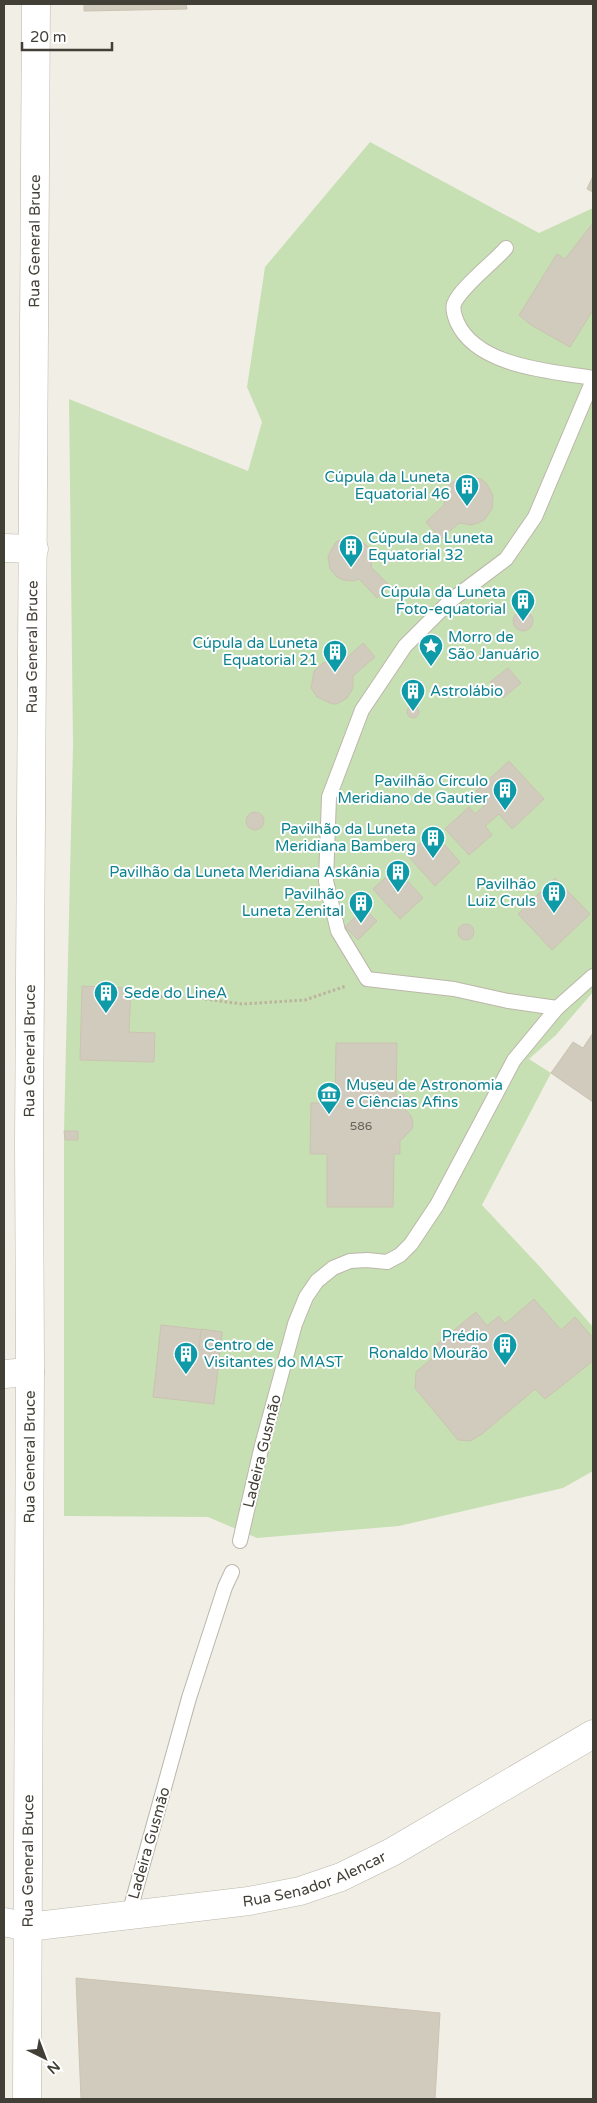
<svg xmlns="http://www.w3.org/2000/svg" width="597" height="2103" font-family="'Varela Round',sans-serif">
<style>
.green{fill:#c7e0b3}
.building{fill:#d1cbbd;stroke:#cbc3b1}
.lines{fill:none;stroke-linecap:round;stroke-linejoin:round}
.service-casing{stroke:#bbb7aa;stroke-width:16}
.minor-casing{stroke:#bbb7aa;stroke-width:29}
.path{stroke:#bbb39d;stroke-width:3;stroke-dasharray:2.5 2.5;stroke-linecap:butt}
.service{stroke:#fff;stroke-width:14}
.minor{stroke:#fff;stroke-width:28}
.labels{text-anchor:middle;stroke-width:4;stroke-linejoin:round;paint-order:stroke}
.number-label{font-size:12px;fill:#666258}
.street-label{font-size:15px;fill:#423f36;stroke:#fff}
.culture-label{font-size:15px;fill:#0d838f;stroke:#fff;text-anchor:end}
</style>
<rect width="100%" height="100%" fill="#f1eee6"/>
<!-- green -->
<path class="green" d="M370,142L539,233L593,208V992L556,1035L529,1059L551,1073L482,1205L541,1268L593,1327V1471L563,1488L399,1526L257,1538L208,1517L64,1516V1131L73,745L69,399L248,471L262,422L247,387L265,267Z"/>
<!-- building -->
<g class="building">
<path d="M84,4H186L187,9L84,11Z"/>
<path d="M593,176V192L587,189Z"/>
<path d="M593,223V310L570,347L531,325L519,315L557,254L565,259Z"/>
<path d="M466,476L481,479L487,484L493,496L492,509L484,520L478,523L472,525L459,523L441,539L426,522L444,505L446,489L451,483Z"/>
<path d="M345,538H356L369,547L372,556L371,567L390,586L377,598L359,579L354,581L343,580L337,577L330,569L328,557L330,552L336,542Z"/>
<circle cx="523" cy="621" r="10"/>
<path d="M363,643L375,657L353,676V688L347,698L337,704H332L317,697L311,688L314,671L323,663L329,661L341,663Z"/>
<path d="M508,668L521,683L503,698L490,682Z"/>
<circle cx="413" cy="712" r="6"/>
<path d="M509,761L544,799L512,829L499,814L485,826L492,835L469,855L445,829L469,807L475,814L487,803L476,791Z"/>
<circle cx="255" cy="821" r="9"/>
<path d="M433,832L460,862L435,886L407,855Z"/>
<path d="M396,868L423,898L400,919L373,889Z"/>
<path d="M555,878L590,914L552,950L518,914Z"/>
<path d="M364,908L377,921L358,940L345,927Z"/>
<circle cx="466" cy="932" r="8"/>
<path d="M82,986L131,988L129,1032L155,1033L154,1062L80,1060Z"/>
<path d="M593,1033V1102L551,1073L573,1042L583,1048Z"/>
<path d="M336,1043H397L396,1095H404V1108L411,1116L413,1122L412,1129L400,1141V1154H394L393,1207H327V1154H310L311,1103H335Z"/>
<path d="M64,1131H78V1140H65Z"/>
<path d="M534,1299L561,1330L575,1317L593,1338V1361L545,1399L535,1389L482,1434L470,1441L458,1440L415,1388L416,1372L440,1352L436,1345L476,1312L487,1326L499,1316L505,1324Z"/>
<path d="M161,1325L222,1332L214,1404L153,1397Z"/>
<path d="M201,1329L222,1332L220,1352L199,1349Z"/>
<path d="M76,1978L440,2013L435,2099H81Z"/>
</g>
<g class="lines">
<defs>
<g id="service">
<path d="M506,248C493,263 460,288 454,304C452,310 455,317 457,322C477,367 551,371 593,378"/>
<path d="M557,1008L508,1001L454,989L367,979L338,931L326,881L329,797L362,710L405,646L450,601L506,559L535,517L593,380"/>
<path d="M240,1541L262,1445L295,1324L306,1297L317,1281L333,1268L350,1261L367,1260L387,1262L400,1255L411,1244L437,1205L514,1060L557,1008L593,976"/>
<path d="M129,1914L189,1698L225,1587L232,1572"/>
</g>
<g id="minor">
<path d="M4,548L34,549"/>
<path d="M4,1374L30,1372"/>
<path id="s1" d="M4,1922L28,1927L249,1901L300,1891L341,1877L392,1852L593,1734"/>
<path id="s2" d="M27,2099L30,1365L29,1143L36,4"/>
</g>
</defs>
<!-- service casing -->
<use href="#service" class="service-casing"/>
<!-- minor casing -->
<use href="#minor" class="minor-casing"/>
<!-- path -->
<path class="path" d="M130,996L191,997L242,1004L305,1000L346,986"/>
<!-- service -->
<use href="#service" class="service"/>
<!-- minor -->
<use href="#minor" class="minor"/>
</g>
<!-- icons -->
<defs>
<symbol id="building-pin" viewBox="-11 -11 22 30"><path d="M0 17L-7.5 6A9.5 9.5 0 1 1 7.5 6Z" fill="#0f9aa8" stroke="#fff"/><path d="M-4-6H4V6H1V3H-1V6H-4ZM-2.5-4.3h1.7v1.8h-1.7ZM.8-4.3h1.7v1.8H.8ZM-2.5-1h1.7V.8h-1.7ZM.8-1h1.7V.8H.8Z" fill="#fff"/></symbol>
<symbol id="sight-pin" viewBox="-11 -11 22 30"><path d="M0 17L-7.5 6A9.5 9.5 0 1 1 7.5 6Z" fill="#0f9aa8" stroke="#fff"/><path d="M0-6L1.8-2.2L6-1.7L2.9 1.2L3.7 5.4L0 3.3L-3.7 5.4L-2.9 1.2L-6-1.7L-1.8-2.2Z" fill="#fff"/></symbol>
<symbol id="museum-pin" viewBox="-11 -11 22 30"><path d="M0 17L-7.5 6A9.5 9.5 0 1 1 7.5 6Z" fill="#0f9aa8" stroke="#fff"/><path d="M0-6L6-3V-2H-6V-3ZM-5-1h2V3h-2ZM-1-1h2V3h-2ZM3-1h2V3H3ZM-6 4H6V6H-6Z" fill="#fff"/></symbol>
</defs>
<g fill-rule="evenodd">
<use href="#building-pin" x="453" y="472" width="28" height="38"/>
<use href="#building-pin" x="337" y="533" width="28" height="38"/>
<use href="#building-pin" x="509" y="587" width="28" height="38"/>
<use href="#sight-pin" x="417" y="632" width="28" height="38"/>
<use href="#building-pin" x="321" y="638" width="28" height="38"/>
<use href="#building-pin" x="399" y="677" width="28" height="38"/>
<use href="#building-pin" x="491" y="776" width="28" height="38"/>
<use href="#building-pin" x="419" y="824" width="28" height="38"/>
<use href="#building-pin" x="384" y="858" width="28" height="38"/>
<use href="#building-pin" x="540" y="879" width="28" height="38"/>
<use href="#building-pin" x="347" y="889" width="28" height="38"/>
<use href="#building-pin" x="92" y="979" width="28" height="38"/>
<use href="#museum-pin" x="315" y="1080" width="28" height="38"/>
<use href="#building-pin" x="491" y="1331" width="28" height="38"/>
<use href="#building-pin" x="172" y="1340" width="28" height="38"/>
</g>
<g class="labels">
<!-- number labels -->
<g class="number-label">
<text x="361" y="1130">586</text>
</g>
<!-- street labels -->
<g class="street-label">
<text dy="5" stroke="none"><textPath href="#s2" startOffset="1858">Rua General Bruce</textPath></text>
<text dy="5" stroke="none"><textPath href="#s2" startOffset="1452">Rua General Bruce</textPath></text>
<text dy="5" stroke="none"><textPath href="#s2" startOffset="1048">Rua General Bruce</textPath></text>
<text transform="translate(262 1451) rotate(-76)" y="5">Ladeira Gusmão</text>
<text dy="5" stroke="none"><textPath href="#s2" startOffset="642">Rua General Bruce</textPath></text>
<text transform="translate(149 1843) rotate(-74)" y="5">Ladeira Gusmão</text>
<text dy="5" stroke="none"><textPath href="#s2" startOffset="238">Rua General Bruce</textPath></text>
<text dy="5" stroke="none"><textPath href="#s1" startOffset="316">Rua Senador Alencar</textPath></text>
</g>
<!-- culture labels -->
<g class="culture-label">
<text x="450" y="482">Cúpula da Luneta<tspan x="450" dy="17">Equatorial 46</tspan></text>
<text x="368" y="543" text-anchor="start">Cúpula da Luneta<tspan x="368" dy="17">Equatorial 32</tspan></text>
<text x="506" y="597">Cúpula da Luneta<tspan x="506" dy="17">Foto-equatorial</tspan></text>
<text x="448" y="642" text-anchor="start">Morro de<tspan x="448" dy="17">São Januário</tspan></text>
<text x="318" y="648">Cúpula da Luneta<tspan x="318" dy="17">Equatorial 21</tspan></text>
<text x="430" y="696" text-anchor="start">Astrolábio</text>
<text x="488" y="786">Pavilhão Círculo<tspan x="488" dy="17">Meridiano de Gautier</tspan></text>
<text x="416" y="834">Pavilhão da Luneta<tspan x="416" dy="17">Meridiana Bamberg</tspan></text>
<text x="380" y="877">Pavilhão da Luneta Meridiana Askânia</text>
<text x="536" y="889">Pavilhão<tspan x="536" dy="17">Luiz Cruls</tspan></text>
<text x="344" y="899">Pavilhão<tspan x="344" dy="17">Luneta Zenital</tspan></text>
<text x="124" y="998" text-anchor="start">Sede do LineA</text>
<text x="346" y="1090" text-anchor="start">Museu de Astronomia<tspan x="346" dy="17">e Ciências Afins</tspan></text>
<text x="488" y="1341">Prédio<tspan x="488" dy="17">Ronaldo Mourão</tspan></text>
<text x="204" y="1350" text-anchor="start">Centro de<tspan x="204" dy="17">Visitantes do MAST</tspan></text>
</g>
</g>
<!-- border -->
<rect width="597" height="2103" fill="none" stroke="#423f36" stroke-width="10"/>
<!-- north arrow -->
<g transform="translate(45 2058) rotate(138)" stroke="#ffffff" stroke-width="4" paint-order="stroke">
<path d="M0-4L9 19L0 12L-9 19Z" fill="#423f36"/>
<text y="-8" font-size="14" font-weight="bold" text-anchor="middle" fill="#423f36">N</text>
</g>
<!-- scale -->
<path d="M22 42v8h90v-8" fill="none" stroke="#423f36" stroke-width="2.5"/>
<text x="30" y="42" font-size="15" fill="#423f36" stroke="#ffffff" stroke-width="4" paint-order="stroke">20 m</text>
</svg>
